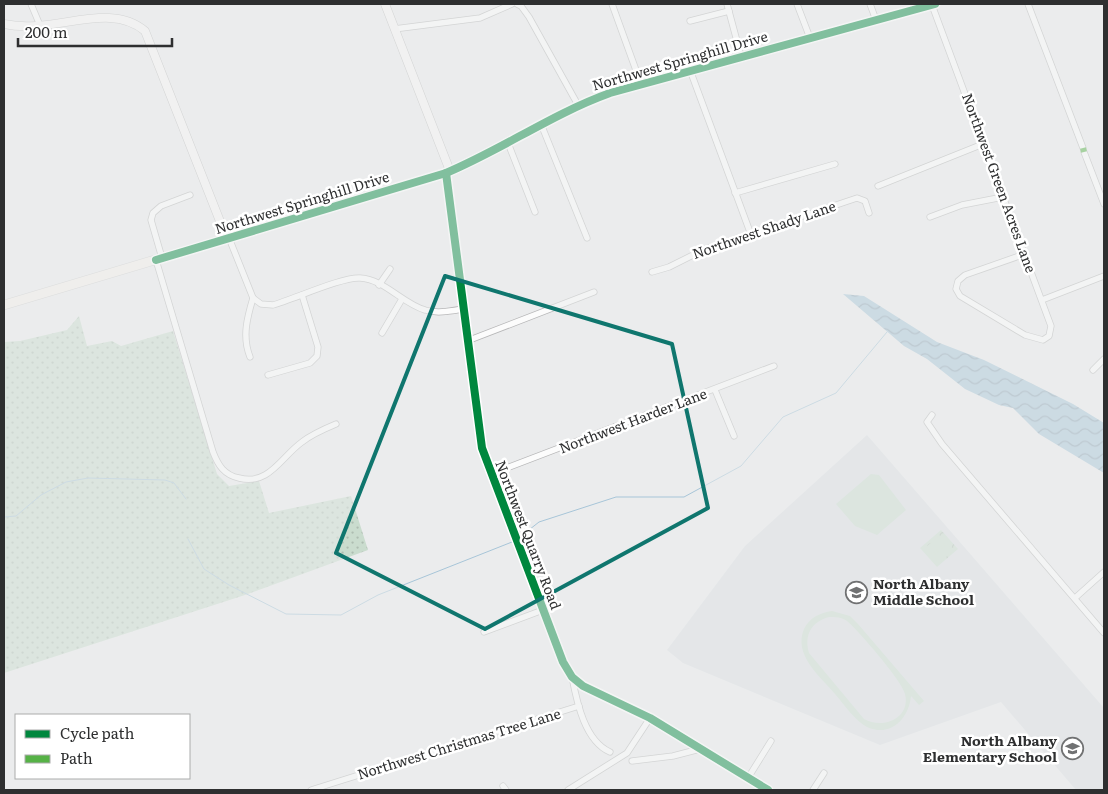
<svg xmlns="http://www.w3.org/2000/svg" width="1108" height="794" font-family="Literata,serif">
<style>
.built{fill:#dbdee3}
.grass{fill:url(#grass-dots)}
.park{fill:url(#park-crowns)}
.pitch{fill:#cadcce;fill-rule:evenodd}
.water{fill:url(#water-waves)}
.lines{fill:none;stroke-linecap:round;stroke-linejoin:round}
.stream{stroke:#a7c5d8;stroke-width:1}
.street-casing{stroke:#b7b7b8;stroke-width:7}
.secondary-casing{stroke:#b7b7b8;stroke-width:9}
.primary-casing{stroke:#cacacb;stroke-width:10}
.street{stroke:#fcfcfc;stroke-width:5.5}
.secondary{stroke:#f8f5f5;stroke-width:8}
.primary{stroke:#f4efeb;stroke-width:9}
.quiet{stroke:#56b246;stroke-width:6;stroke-dasharray:12 6;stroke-linecap:butt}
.cycleway-casing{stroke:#fff;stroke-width:11}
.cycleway{stroke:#00873e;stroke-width:8}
.marked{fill:none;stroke:#0f766e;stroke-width:4;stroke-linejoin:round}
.labels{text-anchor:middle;stroke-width:5;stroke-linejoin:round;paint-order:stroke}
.street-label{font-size:14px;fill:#2e2f30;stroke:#fff}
.poi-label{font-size:14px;font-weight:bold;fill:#2e2f30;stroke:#fff;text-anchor:start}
</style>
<defs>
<pattern id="grass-dots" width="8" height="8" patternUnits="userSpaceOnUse" patternTransform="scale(1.25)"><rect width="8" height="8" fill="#cadcce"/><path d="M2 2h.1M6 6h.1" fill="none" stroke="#aebdb1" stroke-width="1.8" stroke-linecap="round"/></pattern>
<pattern id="park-crowns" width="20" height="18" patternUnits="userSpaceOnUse" patternTransform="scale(1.25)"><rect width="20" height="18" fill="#cadcce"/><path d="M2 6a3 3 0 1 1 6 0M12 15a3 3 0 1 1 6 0" fill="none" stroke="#aebdb1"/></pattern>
<pattern id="water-waves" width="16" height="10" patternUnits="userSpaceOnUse" patternTransform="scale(1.25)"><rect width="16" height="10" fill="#a7c5d8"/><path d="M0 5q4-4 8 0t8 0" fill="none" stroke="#88a0b0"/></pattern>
</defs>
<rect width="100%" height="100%" fill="#ebeced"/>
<!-- built -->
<path class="built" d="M867,435L1104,708V790H1076L1001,702L880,745L683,663L667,650L745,546Z"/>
<!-- grass -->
<path class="grass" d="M79,316L87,346L112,341L121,346L173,331L217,474L229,486L259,481L269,513L351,496L368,550L245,595L4,673V342L20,341L67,330Z"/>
<!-- park -->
<path class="park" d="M941,530L958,549L937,567L920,548Z"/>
<!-- pitch -->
<g class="pitch">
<path d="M871,474L879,475L906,510L877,535L855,526L836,504Z"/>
<path d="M940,535L946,542L932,554L926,547Z"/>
<path d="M947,544L953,551L939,563L933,556Z"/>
<path d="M832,611L850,616L858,624L924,701L919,705L911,696C909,718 891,738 867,727C854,720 844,704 835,694C820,676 793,655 804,629C810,617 820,613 832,611ZM829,617C835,617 842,617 847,621C858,630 903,682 905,694C911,718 883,730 864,719L809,653C804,635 811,622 829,617Z"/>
</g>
<!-- water -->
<path class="water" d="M843,294L864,296L937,342L984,360L1073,404L1104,423V473L1039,434L1013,408L999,405L965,389L927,359L904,346Z"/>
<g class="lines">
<!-- stream -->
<g class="stream">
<path d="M4,517L16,516L41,495L66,482L88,478L165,480L174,483L186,499"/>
<path d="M520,537L539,522L616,497H684L741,466L783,417L836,393L887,332"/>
<path d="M188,539L204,569L229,585L286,614L341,615L378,595L512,542"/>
</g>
<defs>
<g id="street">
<path d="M31,4L39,23"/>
<path d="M517,4L521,6L529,17L578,105"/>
<path d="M612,4L641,84"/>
<path d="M727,4L741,56"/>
<path d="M797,4L810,38"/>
<path d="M870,4L876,20"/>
<path d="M1028,4L1083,148"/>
<path d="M932,5L1051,326L1049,336L1043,340L1025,335L960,296L956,289L958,281L965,275L1025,254"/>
<path d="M690,21L729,11"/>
<path d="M394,29L480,18L512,4"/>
<path d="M690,70L750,232"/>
<path d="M541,124L587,238"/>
<path d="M508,143L535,212"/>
<path d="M1084,152L1104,204"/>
<path d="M878,186L983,144"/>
<path d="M735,193L835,164"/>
<path d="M930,217L962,205L1003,197"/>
<path d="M229,238L253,298L261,304L273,305C294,299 342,277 360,278C384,279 403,304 425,310C437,314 451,311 463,309"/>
<path d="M162,258L151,220L153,213L161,206L190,195"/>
<path d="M156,260L213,452C218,465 224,475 239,478C269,486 281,457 302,442C312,434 324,429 336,424"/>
<path d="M652,272L669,267L705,249L857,198L865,201L869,213"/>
<path d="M379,285L390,269"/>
<path d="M1042,300L1104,276"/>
<path d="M382,333L402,299"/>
<path d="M467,341L594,292"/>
<path d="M250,357C242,337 247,318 253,298"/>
<path d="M1093,370L1104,359"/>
<path d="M268,375L310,363L317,356L318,347L302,295"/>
<path d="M715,390L734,436"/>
<path d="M932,415L927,422L942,444L1104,633"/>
<path d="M491,474L774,366"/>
<path d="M1075,598L1104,572"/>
<path d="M484,632L543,610"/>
<path d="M572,677C577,703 585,741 610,752"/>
<path d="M632,761L673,756L700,749"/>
<path d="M748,778L771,741"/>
<path d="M503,786L506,790"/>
<path d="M311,790L579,706"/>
<path d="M568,790L627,753L650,718"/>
<path d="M813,790L824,773"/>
</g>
<g id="secondary">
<path d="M385,4L450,171"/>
<path d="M4,24C54,35 109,0 145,31L227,239"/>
<path d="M446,173L482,448L563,662L572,677L583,686L650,718L768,790"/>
</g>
<path id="primary" d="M4,305L446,173C503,149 552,114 610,93L935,4"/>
</defs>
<!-- street casing -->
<use href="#street" class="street-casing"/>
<!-- secondary casing -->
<use href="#secondary" class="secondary-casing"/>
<!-- primary casing -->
<use href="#primary" class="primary-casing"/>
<!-- street -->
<use href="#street" class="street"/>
<!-- secondary -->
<use href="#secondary" class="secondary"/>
<!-- primary -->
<use href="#primary" class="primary"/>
<!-- quiet -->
<path class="quiet" d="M1083,148L1084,152"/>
<defs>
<g id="cycleway">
<path d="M446,173L482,448L563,662L572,677L583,686L650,718L768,790"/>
<path d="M156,260L446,173C503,149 552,114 610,93L935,4"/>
</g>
</defs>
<!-- cycleway casing -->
<use href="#cycleway" class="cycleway-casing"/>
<!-- cycleway -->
<use href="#cycleway" class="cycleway"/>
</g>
<!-- marked area -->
<path d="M0 0H1108V794H0ZM445,276L672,344L708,508L485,629L336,553Z" fill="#ebeced" fill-opacity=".55" fill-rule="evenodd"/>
<path class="marked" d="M445,276L672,344L708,508L485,629L336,553Z"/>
<!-- icons -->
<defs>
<symbol id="school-ring" viewBox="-11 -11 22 22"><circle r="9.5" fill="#fff" stroke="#707172" stroke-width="1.5"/><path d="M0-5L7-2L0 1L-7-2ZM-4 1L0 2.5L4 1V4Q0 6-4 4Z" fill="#707172"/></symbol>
</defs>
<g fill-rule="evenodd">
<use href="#school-ring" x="844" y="580" width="25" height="25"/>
<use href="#school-ring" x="1060" y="736" width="25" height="25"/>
</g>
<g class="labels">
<!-- street labels -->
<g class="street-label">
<text transform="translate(680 61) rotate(-16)" y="5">Northwest Springhill Drive</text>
<text transform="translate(999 183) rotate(70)" y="5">Northwest Green Acres Lane</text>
<text transform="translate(302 203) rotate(-17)" y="5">Northwest Springhill Drive</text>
<text transform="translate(764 230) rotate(-19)" y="5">Northwest Shady Lane</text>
<text transform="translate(633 421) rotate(-21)" y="5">Northwest Harder Lane</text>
<text transform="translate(528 535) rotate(69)" y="5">Northwest Quarry Road</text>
<text transform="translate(459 744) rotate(-17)" y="5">Northwest Christmas Tree Lane</text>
</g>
<!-- poi labels -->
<g class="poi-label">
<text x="873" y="589">North Albany<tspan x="873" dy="16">Middle School</tspan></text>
<text x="1057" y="746" text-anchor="end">North Albany<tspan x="1057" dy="16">Elementary School</tspan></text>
</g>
</g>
<!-- border -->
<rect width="1108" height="794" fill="none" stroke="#2e2f30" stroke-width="10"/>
<!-- legend -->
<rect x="15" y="714" width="175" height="65" fill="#ffffff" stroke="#abacac"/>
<rect x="25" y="730" width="25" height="8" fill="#00873e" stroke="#abacac"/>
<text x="60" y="739" font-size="15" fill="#2e2f30">Cycle path</text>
<rect x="25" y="755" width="25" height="8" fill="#56b246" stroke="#abacac"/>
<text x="60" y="764" font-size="15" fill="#2e2f30">Path</text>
<!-- scale -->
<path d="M18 38v8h154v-8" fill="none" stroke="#2e2f30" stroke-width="2.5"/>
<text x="25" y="38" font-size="15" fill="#2e2f30" stroke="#ffffff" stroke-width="4" paint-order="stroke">200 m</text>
</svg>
